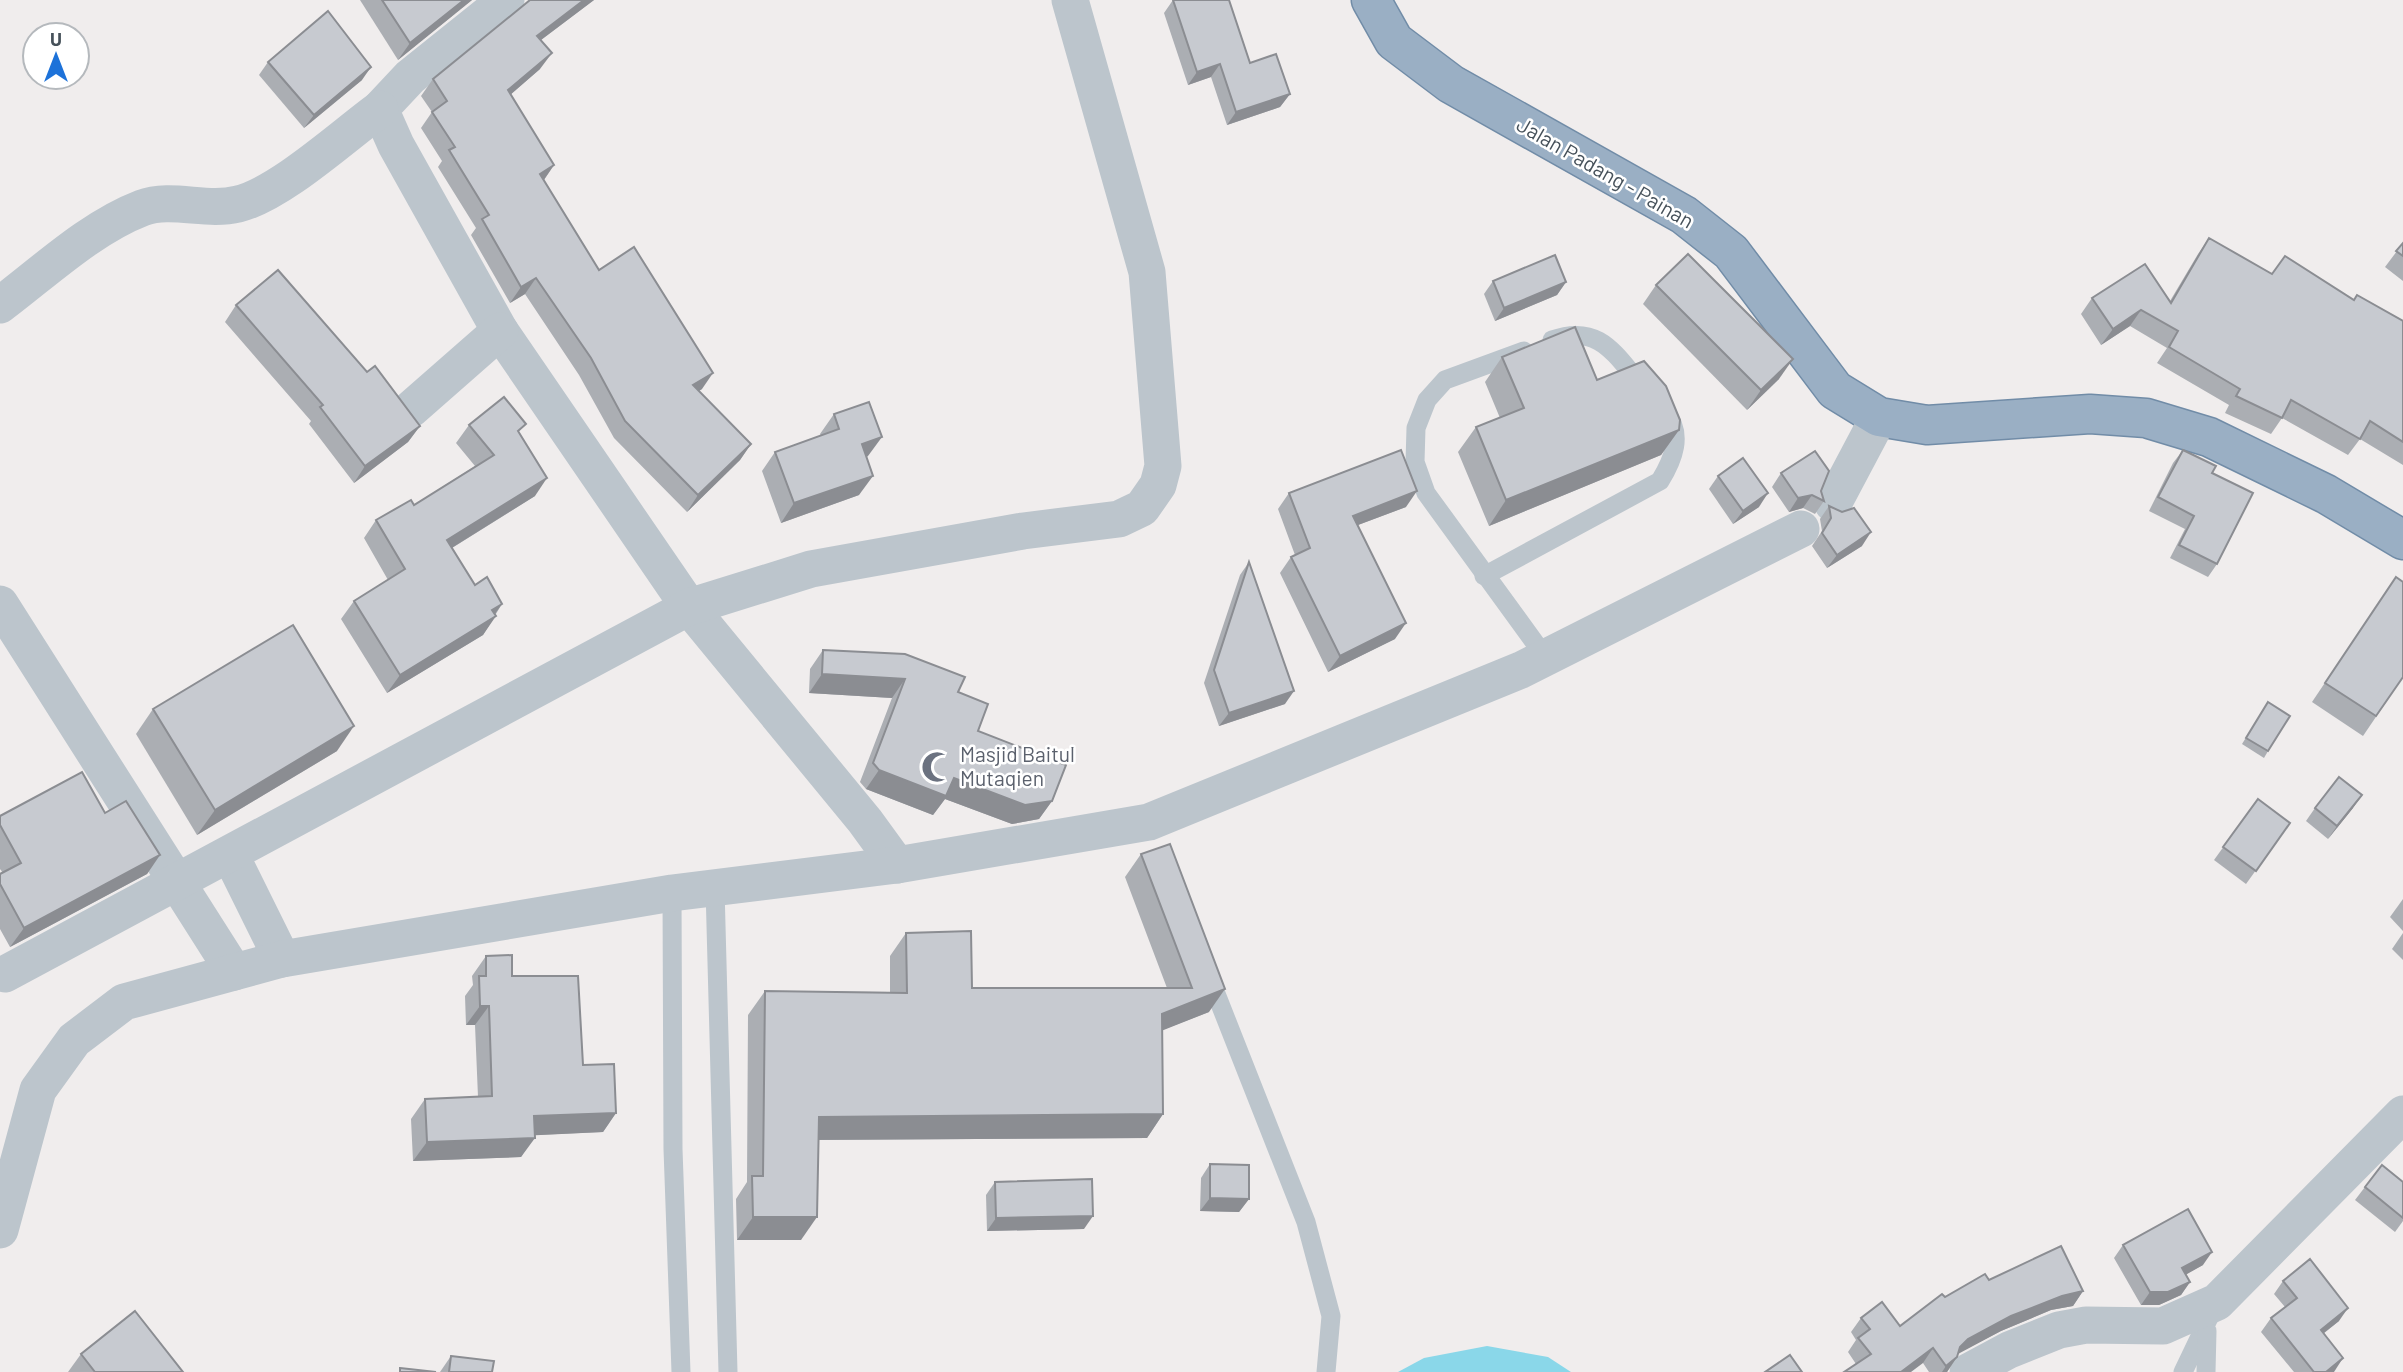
<svg xmlns="http://www.w3.org/2000/svg" width="2403" height="1372" font-family="Barlow,sans-serif">
<style>
.water{fill:#8ad7e9}
.lines{fill:none;stroke-linecap:round;stroke-linejoin:round}
.trunk-casing{stroke:#718ca7;stroke-width:41}
.service{stroke:#bcc5cc;stroke-width:19}
.minor{stroke:#bcc5cc;stroke-width:37}
.trunk{stroke:#9aafc4;stroke-width:38}
.wall{fill:#abaeb3}
.shaded-wall{fill:#8b8d92}
.building{fill:#c7cad0;stroke:#8b8d92;stroke-width:2}
.labels{text-anchor:middle;stroke-width:5;stroke-linejoin:round;paint-order:stroke}
.street-label{font-size:21px;fill:#46515a;stroke:#fff}
.worship-label{font-size:21px;fill:#5b616d;stroke:#fff;text-anchor:start}
</style>
<rect width="100%" height="100%" fill="#f0eded"/>
<!-- water -->
<path class="water" d="M1487,1346L1548,1357L1571,1372H1398L1424,1358Z"/>
<g class="lines">
<defs>
<path id="trunk" d="M1371,0L1394,41L1451,84L1684,215L1731,252L1835,390L1879,417L1927,425L2090,414L2146,418L2209,437L2326,494L2403,540"/>
</defs>
<!-- trunk casing -->
<use href="#trunk" class="trunk-casing"/>
<!-- service -->
<g class="service">
<path d="M1552,340C1600,323 1615,355 1643,387"/>
<path d="M1524,351L1445,380L1427,400L1416,428L1415,462L1426,493L1546,658"/>
<path d="M1484,576L1660,481C1673,460 1684,434 1665,412"/>
<path d="M715,888L728,1372"/>
<path d="M672,893L673,1149L681,1372"/>
<path d="M1209,976L1306,1222L1331,1316L1326,1372"/>
<path d="M2183,1372L2216,1303"/>
<path d="M2206,1372L2207,1331"/>
</g>
<!-- minor -->
<g class="minor">
<path d="M506,0L410,77L380,109L396,145L500,331L689,607L865,821L897,865"/>
<path d="M0,305C44,272 90,228 142,208C172,197 206,212 238,204C280,194 343,136 380,109"/>
<path d="M411,409L500,331"/>
<path d="M1833,504L1879,417"/>
<path d="M0,604L234,972"/>
<path d="M230,854L282,959"/>
<path d="M5,974L689,607L811,569L1023,531L1119,519L1142,508L1158,485L1163,466L1147,272L1070,0"/>
<path d="M0,1230L38,1090L74,1040L124,1002L282,959L672,893L897,865L1149,822L1521,670L1801,529"/>
<path d="M1968,1372L2009,1350L2059,1330L2086,1325L2163,1326L2217,1302L2403,1114"/>
</g>
<!-- trunk -->
<use href="#trunk" class="trunk"/>
</g>
<!-- wall -->
<g class="wall">
<path d="M360,0H472L398,60Z"/>
<path d="M530,0H594L541,40L540,69L510,95L554,165L544,180L599,270L702,389L699,391L751,444L740,460L687,512L614,438L579,375L525,294L510,303L471,235L476,228L438,167L442,161L421,128L432,112L421,96L433,79Z"/>
<path d="M1173,0L1290,94L1280,107L1227,125L1211,77L1188,85L1164,13Z"/>
<path d="M268,62L362,80L304,128L259,75Z"/>
<path d="M2209,238L2272,274L2285,256L2354,300L2357,295L2403,321V465L2360,439L2348,455L2282,418L2271,434L2225,413L2229,405L2157,363L2167,348L2130,326L2101,345L2081,314L2092,298L2170,301L2198,254Z"/>
<path d="M2403,243V281L2385,267Z"/>
<path d="M1493,281L1566,282L1557,295L1495,321L1484,294Z"/>
<path d="M1656,285L1779,379L1747,410L1643,304Z"/>
<path d="M236,305L420,426L408,442L354,483L309,424L311,421L225,322Z"/>
<path d="M1502,357L1597,380L1679,430L1661,455L1489,526L1458,452L1476,427L1500,418L1485,382Z"/>
<path d="M834,414L868,456L866,457L859,495L781,523L762,471L775,452L821,436L820,434Z"/>
<path d="M469,425L519,433L535,496L452,548L475,585L502,604L483,635L387,693L341,619L354,601L388,580L364,538L376,520L414,505L475,466L456,443Z"/>
<path d="M2183,450L2212,473L2217,564L2208,577L2170,558L2185,529L2149,511L2173,463Z"/>
<path d="M1781,473L1821,491L1824,501L1815,514L1803,508L1789,512L1772,487Z"/>
<path d="M1718,476L1759,507L1733,524L1709,489Z"/>
<path d="M1289,493L1406,507L1358,525L1395,639L1328,672L1280,573L1291,557L1295,555L1278,509Z"/>
<path d="M1829,506L1842,512L1862,546L1827,568L1812,546L1822,531L1820,519Z"/>
<path d="M1249,562L1285,704L1219,726L1204,683L1240,575Z"/>
<path d="M2396,577L2403,677L2363,736L2312,702Z"/>
<path d="M823,650L958,692L978,731L1052,801L1039,819L1012,824L945,799L933,815L866,789L860,782L892,698L809,693L810,669Z"/>
<path d="M153,709L337,751L197,835L136,734Z"/>
<path d="M2264,709L2268,751L2264,758L2242,744Z"/>
<path d="M2258,799L2290,823L2246,884L2214,860Z"/>
<path d="M2315,808H2353L2328,839L2306,821Z"/>
<path d="M105,813L160,855L147,874L10,947L0,929V874L3,873L0,869V816Z"/>
<path d="M1141,854L1209,1012L1162,1030L1163,1114L1147,1138L818,1140L801,1240H737L736,1199L747,1182L748,1015L765,991L890,992V956L906,933L972,988H1167L1125,877Z"/>
<path d="M2403,899V931L2390,917Z"/>
<path d="M2403,933V960L2392,949Z"/>
<path d="M486,956L512,976L583,1065L616,1113L603,1132L535,1135L521,1157L413,1161L411,1119L425,1099L478,1097L475,1025H466L465,996L473,985L472,976Z"/>
<path d="M1210,1164L1249,1199L1239,1212L1200,1211L1201,1178Z"/>
<path d="M995,1182L1084,1229L987,1231L986,1195Z"/>
<path d="M2403,1182V1221L2395,1232L2355,1200L2365,1187Z"/>
<path d="M2123,1245L2203,1265L2186,1274L2190,1282L2181,1295L2159,1305H2141L2114,1258Z"/>
<path d="M1989,1280L2083,1291L2073,1306L2051,1310L2001,1331L1958,1353L1957,1357L1947,1372H1929L1923,1363L1856,1364L1848,1352L1856,1340L1851,1332L1861,1318L1900,1326L1945,1297Z"/>
<path d="M2283,1281L2339,1321L2323,1334L2334,1372H2294L2261,1332L2271,1318L2285,1307L2274,1294Z"/>
<path d="M81,1354L183,1372H68Z"/>
<path d="M451,1356L492,1372H440Z"/>
</g>
<!-- shaded-wall -->
<g class="shaded-wall">
<path d="M464,0H472L398,60L410,43Z"/>
<path d="M584,0H594L525,52L537,36Z"/>
<path d="M552,53L540,69L496,107L508,90Z"/>
<path d="M1220,64L1211,77L1188,85L1197,72Z"/>
<path d="M371,67L362,80L304,128L314,115Z"/>
<path d="M1290,94L1280,107L1227,125L1236,112Z"/>
<path d="M554,165L543,181L540,174Z"/>
<path d="M536,278L525,294L510,303L521,287Z"/>
<path d="M1566,282L1557,295L1495,321L1504,308Z"/>
<path d="M2141,310L2130,326L2101,345L2113,329Z"/>
<path d="M1793,359L1779,379L1747,410L1761,390Z"/>
<path d="M713,373L702,389L682,401L693,385Z"/>
<path d="M420,426L408,442L354,483L365,466Z"/>
<path d="M1679,430L1661,455L1489,526L1506,500Z"/>
<path d="M882,437L868,456L848,463L862,444Z"/>
<path d="M751,444L740,460L687,512L698,495Z"/>
<path d="M873,476L859,495L781,523L794,503Z"/>
<path d="M547,478L535,496L434,559L447,540Z"/>
<path d="M1417,491L1406,507L1342,531L1353,516Z"/>
<path d="M1768,493L1759,507L1733,524L1743,511Z"/>
<path d="M1812,495L1803,508L1789,512L1798,498Z"/>
<path d="M1871,532L1862,546L1827,568L1837,555Z"/>
<path d="M502,604L492,618L496,616L483,635L387,693L400,675L492,610Z"/>
<path d="M1406,623L1395,639L1328,672L1340,656Z"/>
<path d="M822,674L905,679L892,698L809,693Z"/>
<path d="M1294,691L1285,704L1219,726L1229,713Z"/>
<path d="M354,726L337,751L197,835L215,810Z"/>
<path d="M879,770L954,778L1052,801L1039,819L1012,824L945,799L933,815L866,789Z"/>
<path d="M2362,795L2353,808L2328,839L2337,826Z"/>
<path d="M160,855L147,874L10,947L24,928Z"/>
<path d="M1225,989L1209,1012L1146,1037L1162,1014Z"/>
<path d="M480,1006H489L475,1025H466Z"/>
<path d="M616,1113L603,1132L520,1136L534,1116Z"/>
<path d="M1163,1114L1147,1138L803,1140L819,1117Z"/>
<path d="M535,1138L521,1157L413,1161L427,1142Z"/>
<path d="M1210,1198L1249,1199L1239,1212L1200,1211Z"/>
<path d="M1093,1216L1084,1229L987,1231L996,1218Z"/>
<path d="M753,1217H817L801,1240H737Z"/>
<path d="M2212,1252L2203,1265L2173,1282L2182,1268Z"/>
<path d="M2190,1282L2181,1295L2159,1305H2141L2150,1292Z"/>
<path d="M2083,1291L2073,1306L2051,1310L2001,1331L1958,1354L1960,1347L1968,1339L2011,1316L2062,1296Z"/>
<path d="M2348,1308L2339,1321L2311,1343L2321,1330Z"/>
<path d="M1933,1348L1923,1363L1911,1372H1901Z"/>
<path d="M1957,1357L1947,1372H1942L1946,1366Z"/>
<path d="M2343,1358L2334,1372H2326Z"/>
</g>
<!-- building -->
<g class="building">
<path d="M382,0H464L410,43Z"/>
<path d="M530,0H584L537,36L552,53L508,90L554,165L540,174L599,270L634,247L713,373L693,385L751,444L698,495L625,421L591,358L536,278L521,287L482,219L489,215L449,150L455,147L432,112L447,101L433,79Z"/>
<path d="M1173,0H1229L1250,63L1276,54L1290,94L1236,112L1220,64L1197,72Z"/>
<path d="M328,11L371,67L314,115L268,62Z"/>
<path d="M2209,238L2272,274L2285,256L2354,300L2357,295L2403,321V442L2370,421L2360,439L2291,400L2282,418L2236,396L2240,389L2169,347L2178,331L2141,310L2113,329L2092,298L2145,264L2171,303Z"/>
<path d="M2403,243V256L2396,251Z"/>
<path d="M1688,254L1793,359L1761,390L1656,285Z"/>
<path d="M1555,255L1566,282L1504,308L1493,281Z"/>
<path d="M278,270L367,372L375,366L420,426L365,466L320,407L323,405L236,305Z"/>
<path d="M1575,327L1597,380L1644,361L1666,386L1680,420L1679,430L1506,500L1476,427L1524,408L1502,357Z"/>
<path d="M504,397L526,424L518,431L547,478L447,540L475,585L487,577L502,604L492,610L496,616L400,675L354,601L405,569L376,520L411,500L414,505L494,455L469,425Z"/>
<path d="M869,402L882,437L862,444L873,476L794,503L775,452L839,429L834,414Z"/>
<path d="M1401,450L1417,491L1353,516L1406,623L1340,656L1291,557L1310,548L1289,493Z"/>
<path d="M2183,450L2216,466L2212,473L2253,493L2217,564L2179,545L2194,516L2158,497Z"/>
<path d="M1815,451L1829,471L1821,491L1824,501L1812,495L1798,498L1781,473Z"/>
<path d="M1743,458L1768,493L1743,511L1718,476Z"/>
<path d="M1829,506L1842,512L1854,508L1871,532L1837,555L1822,533L1831,518Z"/>
<path d="M1249,562L1294,691L1229,713L1214,670Z"/>
<path d="M2396,577L2403,582V677L2376,716L2325,683Z"/>
<path d="M293,625L354,726L215,810L153,709Z"/>
<path d="M823,650L905,654L965,677L958,692L988,704L978,731L1066,765L1052,801L1025,805L954,778L946,796L879,770L873,763L905,679L822,674Z"/>
<path d="M2268,702L2290,716L2268,751L2246,738Z"/>
<path d="M82,772L105,813L126,801L160,855L24,928L0,884V874L21,863L0,825V816Z"/>
<path d="M2339,777L2362,795L2337,826L2315,808Z"/>
<path d="M2258,799L2290,823L2256,871L2223,847Z"/>
<path d="M1170,844L1225,989L1162,1014L1163,1114L819,1117L817,1217H753L752,1176H763L765,991L907,993L906,933L971,931L972,988H1192L1141,854Z"/>
<path d="M512,955V976H578L583,1065L614,1064L616,1113L534,1116L535,1138L427,1142L425,1099L492,1096L489,1006H480L479,976H486V956Z"/>
<path d="M1210,1164L1249,1165V1199L1210,1198Z"/>
<path d="M2382,1165L2403,1182V1218L2365,1187Z"/>
<path d="M1092,1179L1093,1216L996,1218L995,1182Z"/>
<path d="M2188,1209L2212,1252L2182,1268L2190,1282L2168,1292H2150L2123,1245Z"/>
<path d="M2061,1246L2083,1291L2062,1296L2011,1316L1968,1339L1960,1347L1957,1357L1946,1366L1933,1348L1901,1372H1844L1871,1354L1858,1338L1870,1329L1861,1318L1882,1302L1900,1326L1942,1294L1945,1297L1985,1274L1989,1280Z"/>
<path d="M2310,1259L2348,1308L2321,1330L2343,1358L2326,1372H2314L2271,1318L2297,1298L2283,1281Z"/>
<path d="M135,1311L183,1372H95L81,1354Z"/>
<path d="M1790,1355L1802,1372H1765Z"/>
<path d="M451,1356L494,1361L492,1372H449Z"/>
<path d="M400,1368L436,1372H400Z"/>
</g>
<!-- icons -->
<defs>
<symbol id="mosque-bare" viewBox="-9 -9 18 18"><path d="M3.5-4.9A6 6 0 1 0 3.5 4.9A5 5 0 1 1 3.5-4.9Z" fill="#6b7280" stroke="#fff" stroke-width="2.5" paint-order="stroke"/></symbol>
</defs>
<g fill-rule="evenodd">
<use href="#mosque-bare" x="915" y="745" width="44" height="44"/>
</g>
<g class="labels">
<!-- street labels -->
<g class="street-label">
<text transform="translate(1605 173) rotate(30)" y="7">Jalan Padang - Painan</text>
</g>
<!-- worship labels -->
<g class="worship-label">
<text x="960" y="762">Masjid Baitul<tspan x="960" dy="24">Mutaqien</tspan></text>
</g>
</g>
<!-- north arrow -->
<g transform="translate(56 56)"><circle r="33" fill="#ffffff" stroke="#b5b9bd" stroke-width="2"/>
<path d="M0-5L12 26L0 18L-12 26Z" fill="#1d72d9"/>
<text y="-10" font-size="19" font-weight="bold" text-anchor="middle" fill="#46515a">U</text>
</g>
</svg>
